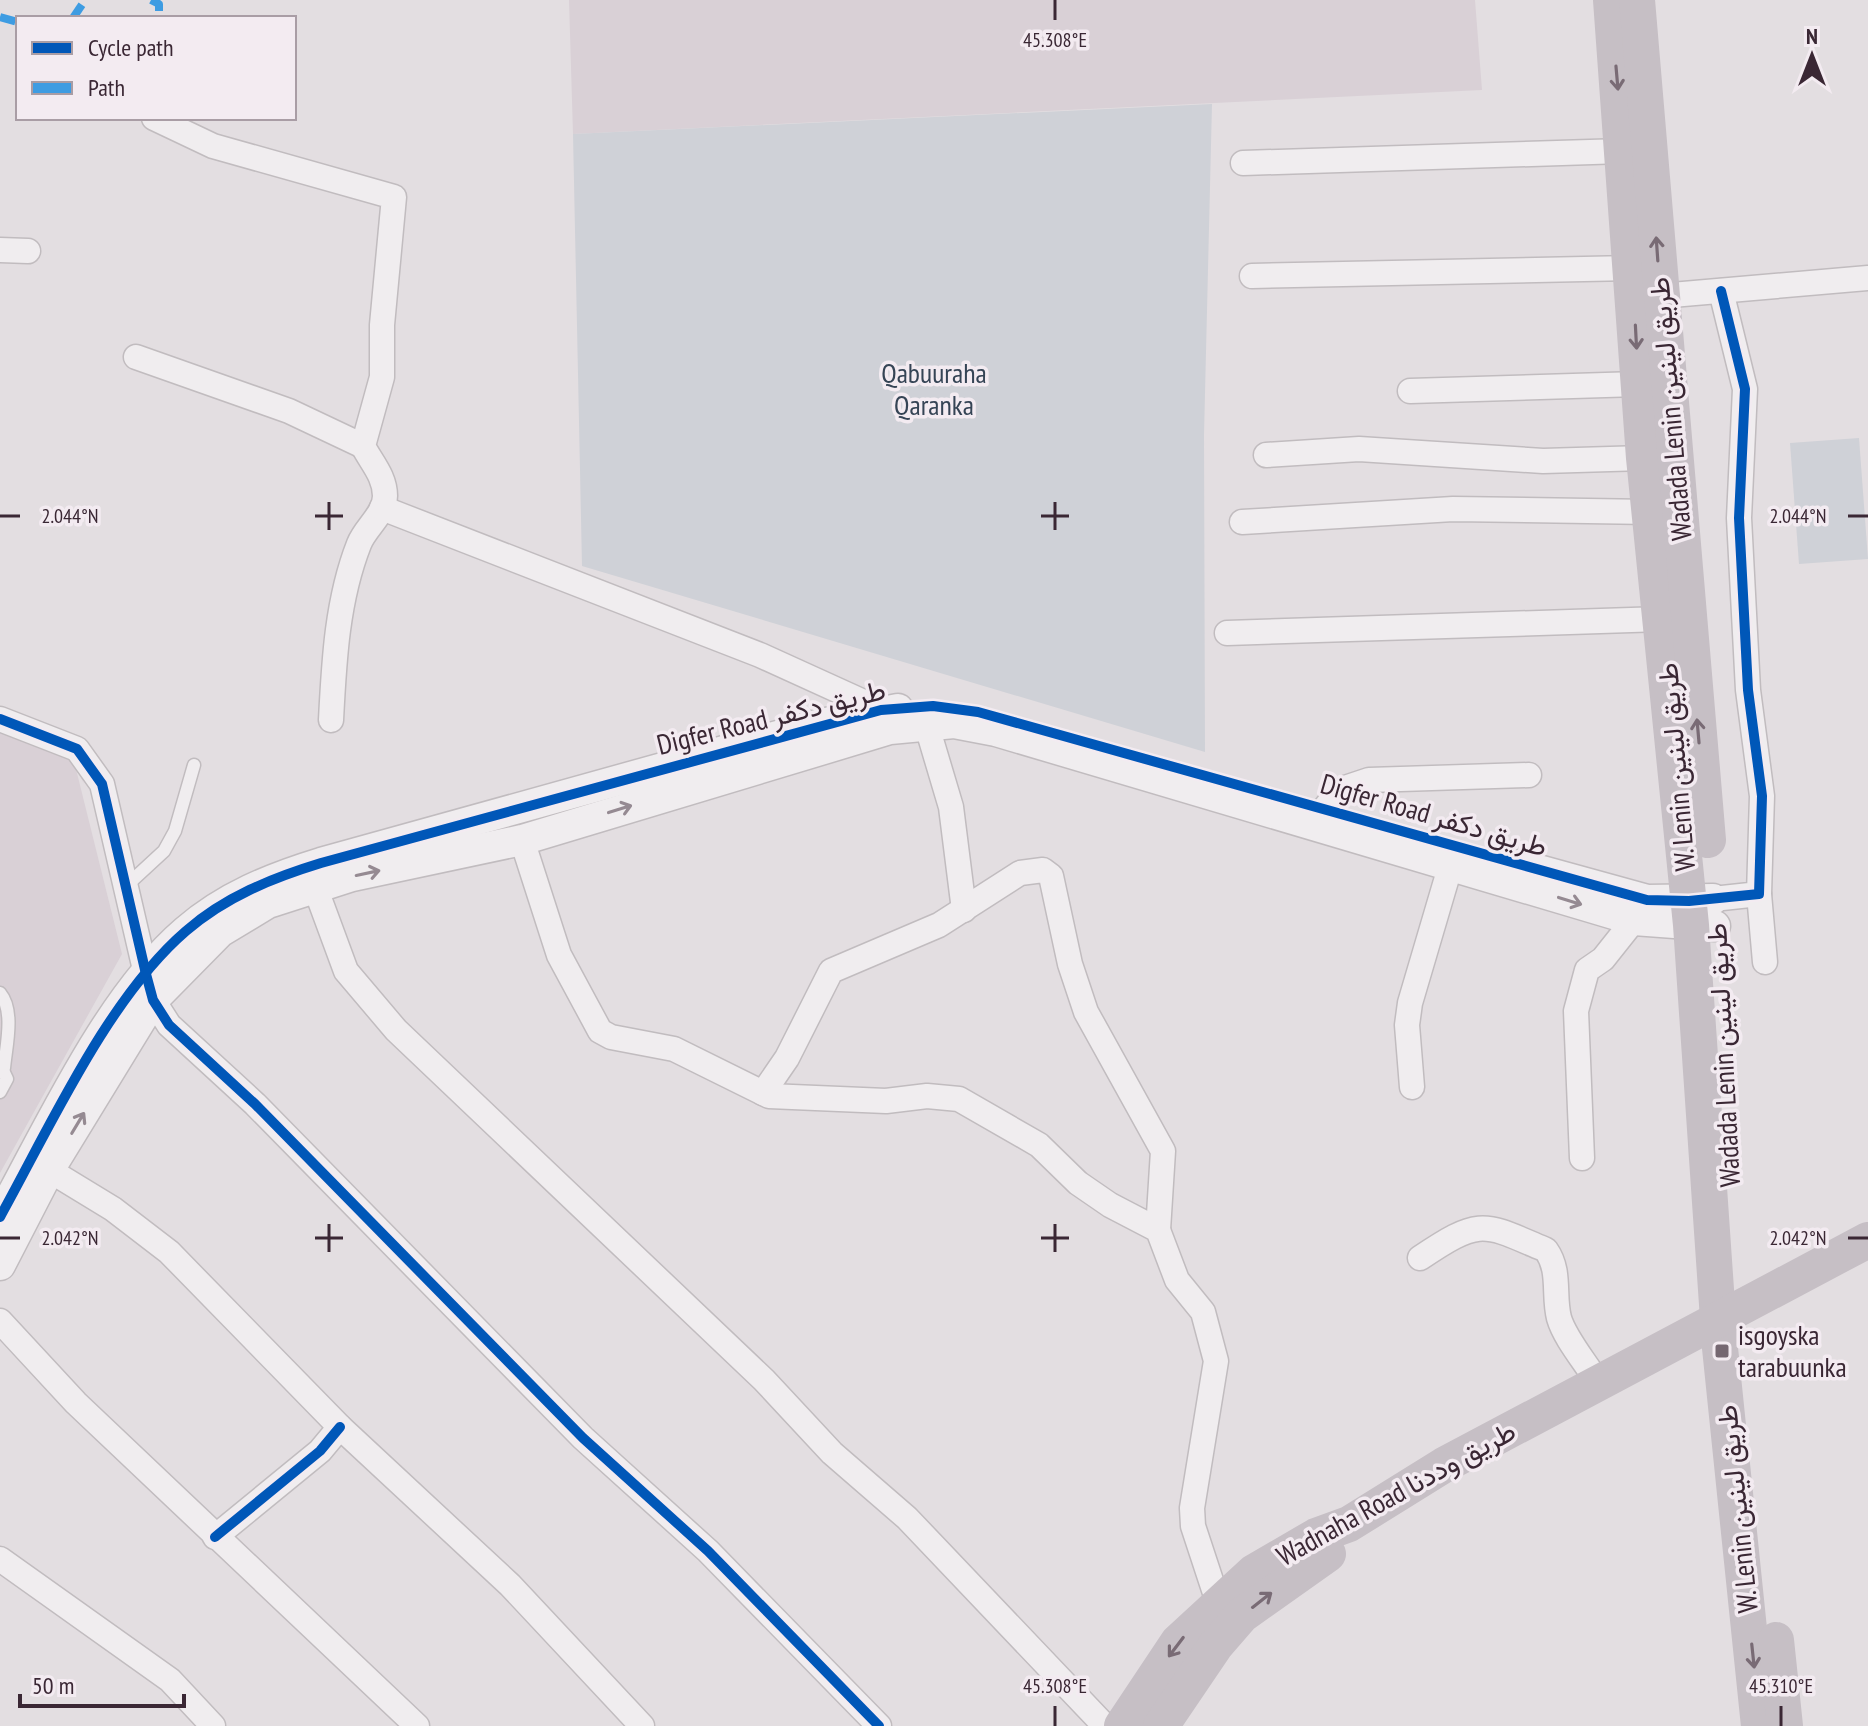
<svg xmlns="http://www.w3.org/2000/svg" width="1868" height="1726" font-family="'PT Sans Narrow',Vazirmatn,sans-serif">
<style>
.built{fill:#d9d0d6}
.green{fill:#cfd1d7}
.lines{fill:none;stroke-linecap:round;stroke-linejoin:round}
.service-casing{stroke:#c1bcbf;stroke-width:15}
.minor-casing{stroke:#c1bcbf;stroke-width:27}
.tertiary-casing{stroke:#c1bcbf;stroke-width:33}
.service{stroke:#f0edef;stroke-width:12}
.minor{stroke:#f0edef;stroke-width:24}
.tertiary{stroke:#f0edef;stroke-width:30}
.secondary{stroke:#c6bfc5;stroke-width:36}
.quiet{stroke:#3e9ce2;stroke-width:8;stroke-dasharray:16 8;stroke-linecap:butt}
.cycleway-casing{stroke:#f3ebf1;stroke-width:15}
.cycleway{stroke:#0057b8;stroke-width:10}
.oneway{stroke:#796b75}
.oneway2{stroke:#958a92}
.ticks{fill:none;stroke:#3a2734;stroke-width:3}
.poi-dot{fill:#756771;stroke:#f3ebf1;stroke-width:3}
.labels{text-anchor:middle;stroke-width:7;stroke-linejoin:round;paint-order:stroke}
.park-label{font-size:28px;fill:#354455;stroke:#f3ebf1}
.street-label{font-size:28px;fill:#3a2734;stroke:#f3ebf1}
.poi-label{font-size:28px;fill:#3a2734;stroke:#f3ebf1;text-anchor:start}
.ticks-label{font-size:20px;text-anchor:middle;fill:#3a2734;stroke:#f3ebf1;stroke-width:7;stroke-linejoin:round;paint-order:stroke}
</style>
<rect width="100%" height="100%" fill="#e3dee1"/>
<!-- built -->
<g class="built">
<path d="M569,0H1475L1482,90L573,134Z"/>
<path d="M0,726L74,756L84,784L75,765L122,954L0,1173Z"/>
</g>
<!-- green -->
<g class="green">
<path d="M1212,104L1204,435L1205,752L582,566L573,134Z"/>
<path d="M1859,438L1868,559L1799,564L1790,443Z"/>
</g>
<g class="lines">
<defs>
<g id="service">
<path d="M125,887L164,851L175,831L194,765"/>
<path d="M0,993C15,1011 6,1046 4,1068"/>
<path d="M0,1092L7,1079L0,1064"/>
</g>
<g id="minor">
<path d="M154,118L213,146L394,197L382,325V377L363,446C371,462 385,476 385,496C385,514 365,528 359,544C337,600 334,661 331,720"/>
<path d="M1243,163L1623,151"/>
<path d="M0,250L28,251"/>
<path d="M1252,276L1632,268"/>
<path d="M1660,296L1868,278"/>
<path d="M136,357L289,411L363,446"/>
<path d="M1410,391L1638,384"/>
<path d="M1266,455L1359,449L1543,461L1644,458"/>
<path d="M382,508L760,655L881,710"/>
<path d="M1242,522L1453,509L1651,512"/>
<path d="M1227,633L1662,619"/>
<path d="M0,719L77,749L102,784L146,974L153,1000L169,1025L255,1104L583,1438L708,1551L879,1726"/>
<path d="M926,723L951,807L964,910"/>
<path d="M1325,808L1339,790L1369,780L1529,775"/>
<path d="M522,840L559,955L600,1031L611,1037L674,1049L769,1096L886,1101L927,1096L959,1099L1039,1145L1078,1183L1110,1205L1158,1230L1177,1280L1203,1312L1216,1361L1192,1508L1193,1526L1218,1602"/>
<path d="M315,887L346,971L396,1030L764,1380L832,1453L907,1518L1105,1726"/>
<path d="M1759,894L1765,962"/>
<path d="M1713,899L1759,894L1762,796L1748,690L1739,518L1745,389L1721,291"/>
<path d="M1412,1087L1407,1025L1410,1003L1451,864"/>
<path d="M763,1093L787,1058L831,971L939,925L1020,873L1043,870L1051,876L1070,964L1086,1012L1163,1151L1158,1230"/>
<path d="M1582,1158L1576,1011L1587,970L1603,959L1634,920"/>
<path d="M49,1170L113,1209L169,1252L340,1427L510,1585L642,1726"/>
<path d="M1420,1258C1481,1217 1483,1223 1546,1250C1561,1271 1553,1295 1559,1318C1565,1339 1587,1364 1598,1383"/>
<path d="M0,1321L76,1403L417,1726"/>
<path d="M215,1537L320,1451L340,1427"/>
<path d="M0,1559L170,1680L213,1726"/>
</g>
<g id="tertiary">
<path d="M1520,865L1647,900L1713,899"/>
<path d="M0,1217C50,1127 108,998 186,931C225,897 272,878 321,863L821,724L898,709"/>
<path d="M0,1265L49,1170L153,1000L220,932L268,903L352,876L522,840L890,729L954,723L996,731L1634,920L1715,926"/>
</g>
</defs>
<!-- service casing -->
<use href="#service" class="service-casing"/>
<!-- minor casing -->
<use href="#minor" class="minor-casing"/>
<!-- tertiary casing -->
<use href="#tertiary" class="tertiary-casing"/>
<!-- service -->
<use href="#service" class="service"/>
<!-- minor -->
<use href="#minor" class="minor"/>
<!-- tertiary -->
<use href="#tertiary" class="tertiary"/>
<!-- secondary -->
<g class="secondary">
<path d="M1611,0L1644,458L1691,925L1720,1348L1759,1726"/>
<path d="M1637,0L1708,840"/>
<path d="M1776,1640L1785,1726"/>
<path d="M1122,1726L1178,1642L1254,1572L1316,1536L1349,1524L1444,1465L1868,1240"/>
<path d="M1161,1726L1216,1645L1242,1615L1328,1554"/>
</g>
<!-- quiet -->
<g class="quiet">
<path d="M151,0L159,4V18"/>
<path d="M0,17L18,22"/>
<path d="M73,18L85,0"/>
</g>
<defs>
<g id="cycleway">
<path d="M0,719L77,749L102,784L146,974L153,1000L169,1025L255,1104L583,1438L708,1551L879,1726"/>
<path d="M0,1217C50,1127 108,998 186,931C225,897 272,878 321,863L881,710L933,706L978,712L1647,900L1689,901L1759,894L1762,796L1748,690L1739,518L1745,389L1721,291"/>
<path d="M215,1537L320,1451L340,1427"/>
</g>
</defs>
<!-- cycleway casing -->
<use href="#cycleway" class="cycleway-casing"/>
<!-- cycleway -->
<use href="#cycleway" class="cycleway"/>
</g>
<!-- one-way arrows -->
<defs><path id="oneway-shaft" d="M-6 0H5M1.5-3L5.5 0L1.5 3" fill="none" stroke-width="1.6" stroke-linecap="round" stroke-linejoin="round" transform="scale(2)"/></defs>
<g class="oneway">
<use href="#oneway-shaft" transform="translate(1617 78) rotate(85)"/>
<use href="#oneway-shaft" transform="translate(1657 249) rotate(-94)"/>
<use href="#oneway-shaft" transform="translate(1636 337) rotate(87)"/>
<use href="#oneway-shaft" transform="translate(1698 731) rotate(-95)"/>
<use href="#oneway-shaft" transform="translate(1262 1600) rotate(-38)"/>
<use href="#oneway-shaft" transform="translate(1176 1647) rotate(127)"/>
<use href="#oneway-shaft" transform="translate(1753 1656) rotate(84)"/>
</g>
<g class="oneway2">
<use href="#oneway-shaft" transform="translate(620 809) rotate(-17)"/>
<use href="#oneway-shaft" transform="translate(368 873) rotate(-12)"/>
<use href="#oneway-shaft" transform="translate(1570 901) rotate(17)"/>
<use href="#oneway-shaft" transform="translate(78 1123) rotate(-59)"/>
</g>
<!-- ticks -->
<path class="ticks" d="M1055,0V20M329,502V530M1055,502V530M0,516H20M315,516H343M1041,516H1069M1848,516H1868M329,1224V1252M1055,1224V1252M0,1238H20M315,1238H343M1041,1238H1069M1848,1238H1868M1055,1706V1726M1781,1706V1726"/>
<!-- markers -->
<rect class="poi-dot" x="1714" y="1343" width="16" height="16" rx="4"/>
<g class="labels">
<!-- park labels -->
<g class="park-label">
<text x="934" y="383">Qabuuraha<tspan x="934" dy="32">Qaranka</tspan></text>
</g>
<!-- street labels -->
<g class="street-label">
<text transform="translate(1670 409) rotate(-95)" y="10">Wadada Lenin طريق لينين</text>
<text transform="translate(771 717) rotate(-14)" y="10">Digfer Road طريق دكفر</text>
<text transform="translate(1676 767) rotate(-95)" y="10">W. Lenin طريق لينين</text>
<text transform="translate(1434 815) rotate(16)" y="10">Digfer Road طريق دكفر</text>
<text transform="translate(1723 1055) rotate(-93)" y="10">Wadada Lenin طريق لينين</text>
<text transform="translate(1396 1493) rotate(-29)" y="10">Wadnaha Road طريق وددنا</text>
<text transform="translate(1737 1509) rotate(-96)" y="10">W. Lenin طريق لينين</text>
</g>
<!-- poi labels -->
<g class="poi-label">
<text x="1738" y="1345">isgoyska<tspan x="1738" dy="32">tarabuunka</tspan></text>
</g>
</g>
<g class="ticks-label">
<text x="1055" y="47">45.308°E</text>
<text x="70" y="523">2.044°N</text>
<text x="1798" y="523">2.044°N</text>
<text x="70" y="1245">2.042°N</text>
<text x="1798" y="1245">2.042°N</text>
<text x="1055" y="1693">45.308°E</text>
<text x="1781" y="1693">45.310°E</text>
</g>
<!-- legend -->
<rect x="16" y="16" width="280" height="104" fill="#f3ebf1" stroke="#a99da5" stroke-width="2"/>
<rect x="32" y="42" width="40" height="12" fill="#0057b8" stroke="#a99da5" stroke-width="2"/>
<text x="88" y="56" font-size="24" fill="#3a2734">Cycle path</text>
<rect x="32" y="82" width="40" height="12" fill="#3e9ce2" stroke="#a99da5" stroke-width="2"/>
<text x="88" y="96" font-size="24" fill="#3a2734">Path</text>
<!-- north arrow -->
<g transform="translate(1812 56)" stroke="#f3ebf1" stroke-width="6" paint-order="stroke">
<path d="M0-6L14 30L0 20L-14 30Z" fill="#3a2734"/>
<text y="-12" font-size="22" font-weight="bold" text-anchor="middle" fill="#3a2734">N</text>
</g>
<!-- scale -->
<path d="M20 1694v12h164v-12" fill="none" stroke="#3a2734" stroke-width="4"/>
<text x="32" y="1694" font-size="24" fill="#3a2734" stroke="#f3ebf1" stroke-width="6" paint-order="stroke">50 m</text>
</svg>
